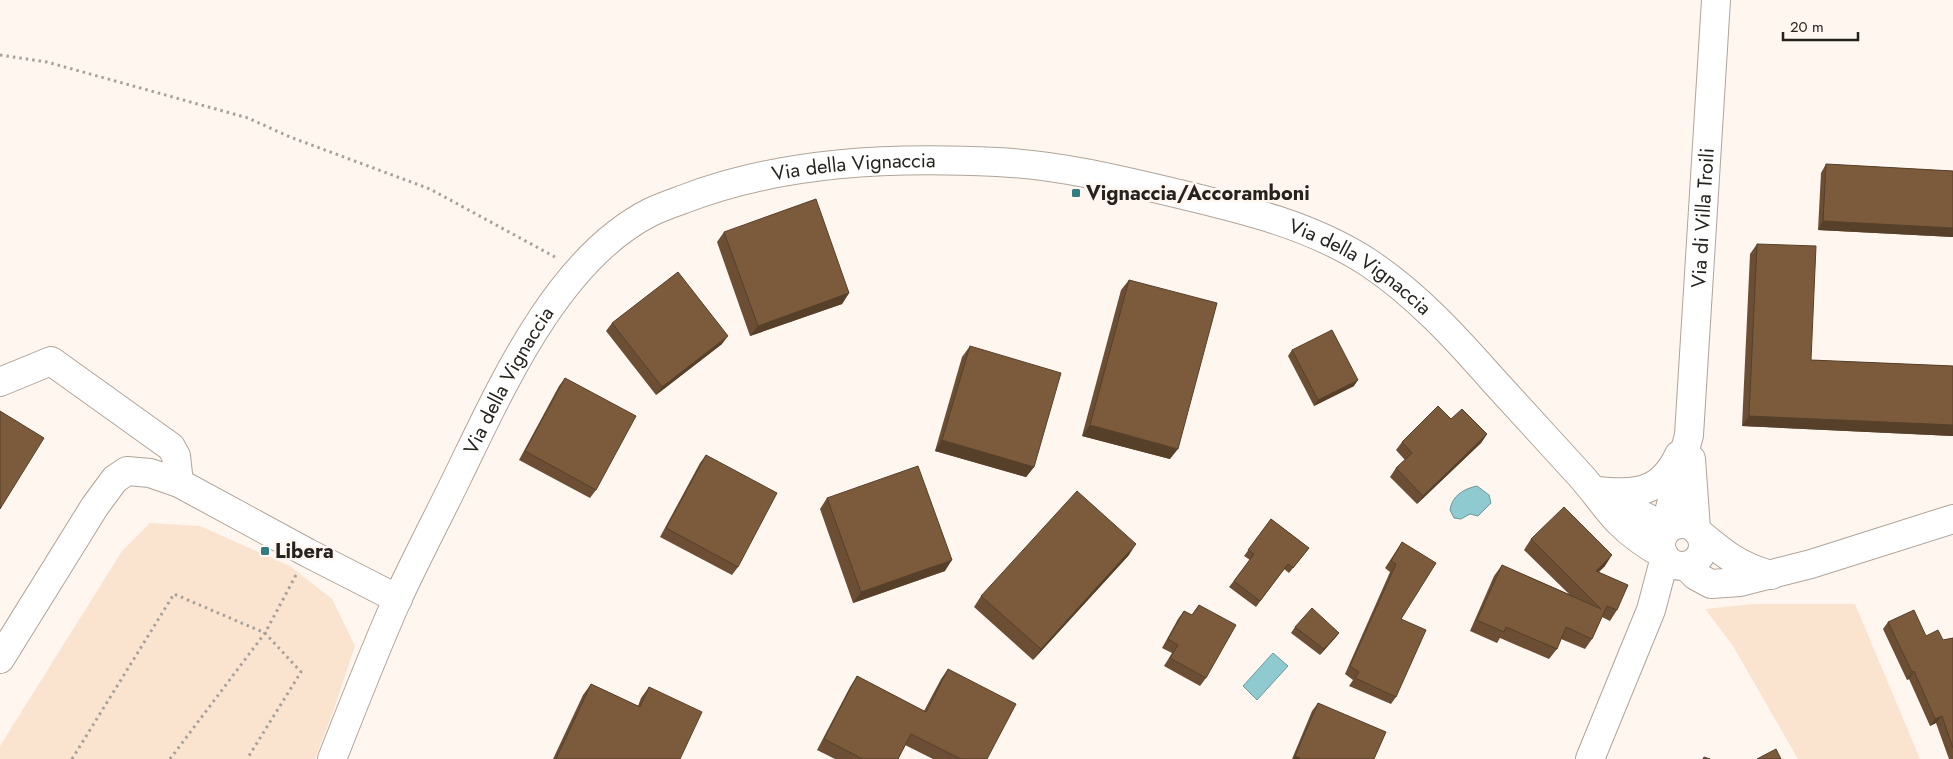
<svg xmlns="http://www.w3.org/2000/svg" width="1953" height="759" font-family="Jost,sans-serif">
<style>
.green{fill:#fae4d0}
.water{fill:#8ecacf;stroke:#6f989a}
.lines{fill:none;stroke-linecap:round;stroke-linejoin:round}
.minor-casing{stroke:#b0a499;stroke-width:30}
.path{stroke:#a8a19b;stroke-width:3;stroke-dasharray:2.5 4;stroke-linecap:butt}
.minor{stroke:#fff;stroke-width:28}
.wall{fill:#6b4e34}
.shaded-wall{fill:#57402a}
.building{fill:#7c5b3c;stroke:#57402a}
.poi-dot{fill:#337c82;stroke:#fef6ef;stroke-width:2}
.labels{text-anchor:middle;stroke-width:5;stroke-linejoin:round;paint-order:stroke}
.street-label{font-size:20px;fill:#26221d;stroke:#fef6ef}
.poi-label{font-size:20px;font-weight:bold;fill:#26221d;stroke:#fef6ef;text-anchor:start}
</style>
<rect width="100%" height="100%" fill="#fef6ef"/>
<!-- green -->
<g class="green">
<path d="M150,523L200,526L290,566L332,599L355,646L332,715L315,759H0V746L122,551Z"/>
<path d="M1752,604H1855L1920,759H1798L1733,646L1705,609Z"/>
</g>
<!-- water -->
<g class="water">
<path d="M1477,486L1489,495L1491,503L1478,516L1470,514L1461,519L1454,518L1450,510C1452,496 1463,489 1477,486Z"/>
<path d="M1273,653L1288,666L1257,700L1243,686Z"/>
</g>
<g class="lines">
<defs>
<g id="minor">
<path d="M0,382L51,361L171,447L176,456L179,483"/>
<path d="M1691,459L1696,529"/>
<path d="M1595,491C1635,494 1660,495 1679,455"/>
<path d="M1605,496L1667,528"/>
<circle cx="1682" cy="545" r="21"/>
<path id="s1" d="M1670,526V508L1689,435L1716,0"/>
<path d="M1698,532C1723,553 1738,566 1771,575"/>
<path d="M1686,566L1696,576L1711,584L1740,582L1811,564L1953,519"/>
<path d="M0,659L95,506L115,479L127,471L150,473L179,483L308,553L398,599"/>
<path id="s2" d="M332,759C353,706 374,652 397,600C416,559 437,519 457,478C501,388 557,259 651,212C661,207 673,203 684,199C783,161 892,157 997,162C1058,165 1116,179 1175,193C1242,209 1311,225 1369,263C1417,295 1456,338 1494,381C1522,412 1551,443 1579,474C1594,490 1605,508 1620,523C1633,536 1648,546 1664,555"/>
<path d="M1590,759L1651,610L1665,557"/>
</g>
</defs>
<!-- minor casing -->
<use href="#minor" class="minor-casing"/>
<!-- path -->
<g class="path">
<path d="M0,55L47,62L248,118L290,137L430,189L555,257"/>
<path d="M72,759L174,594L265,633L301,672L247,759"/>
<path d="M170,759L265,633L296,575"/>
</g>
<!-- minor -->
<use href="#minor" class="minor"/>
</g>
<!-- wall -->
<g class="wall">
<path d="M1826,164L1953,171V237L1818,230L1821,173Z"/>
<path d="M724,232L849,293L842,304L750,336L717,242Z"/>
<path d="M1757,244L1811,360L1953,366V436L1742,426L1750,254Z"/>
<path d="M1129,280L1170,459L1082,436L1121,290Z"/>
<path d="M612,323L722,344L656,395L606,331Z"/>
<path d="M970,346L1034,467L1026,477L935,451L962,357Z"/>
<path d="M1292,350L1354,386L1314,406L1288,356Z"/>
<path d="M565,378L596,490L590,498L519,460L559,386Z"/>
<path d="M1451,419L1487,434L1481,443L1417,504L1390,477L1396,468L1405,460L1396,450L1402,442Z"/>
<path d="M706,455L738,567L732,575L660,537L700,463Z"/>
<path d="M827,498L945,571L853,603L820,509Z"/>
<path d="M1271,519L1309,548L1289,573L1284,569L1256,607L1229,587L1250,560L1244,556Z"/>
<path d="M1531,539L1605,566L1598,572L1617,610L1610,621L1602,617L1592,639L1585,649L1561,639L1557,649L1549,659L1500,638L1497,643L1470,631L1494,576L1502,565L1569,594L1524,550Z"/>
<path d="M1402,542L1401,619L1396,697L1391,704L1349,686L1353,680L1345,674L1390,572L1385,568Z"/>
<path d="M1129,555L1033,660L974,607L981,596Z"/>
<path d="M1199,605L1206,678L1200,686L1164,666L1172,653L1162,648L1178,619L1184,611L1192,615Z"/>
<path d="M1888,622L1926,636L1943,640L1953,638V759H1949L1936,723L1930,726L1909,679L1907,680L1883,629Z"/>
<path d="M1295,627L1339,633L1335,638L1320,655L1291,633Z"/>
<path d="M948,669L987,759H933L905,745L898,759H835L817,750L850,687L857,676L924,711L941,679Z"/>
<path d="M591,684L638,706L641,698L649,687L680,759H553L583,695Z"/>
<path d="M1318,703L1374,759H1292L1312,711Z"/>
</g>
<!-- shaded-wall -->
<g class="shaded-wall">
<path d="M1823,221L1953,228V237L1818,230Z"/>
<path d="M849,293L842,304L750,336L758,326Z"/>
<path d="M728,336L722,344L656,395L662,387Z"/>
<path d="M1358,380L1354,386L1314,406L1318,400Z"/>
<path d="M1749,416L1953,425V436L1742,426Z"/>
<path d="M1090,425L1178,449L1170,459L1082,436Z"/>
<path d="M1487,434L1481,443L1417,504L1423,496Z"/>
<path d="M942,440L1034,467L1026,477L935,451Z"/>
<path d="M1136,544L1129,555L1033,660L1041,649Z"/>
<path d="M1612,555L1605,566L1589,582L1596,571Z"/>
<path d="M952,560L945,571L853,603L861,592Z"/>
<path d="M1339,633L1335,638L1320,655L1324,649Z"/>
<path d="M1914,671L1909,679L1907,680L1912,672Z"/>
<path d="M1942,716L1936,723L1930,726L1935,719Z"/>
<path d="M1295,756L1300,758L1299,759H1293Z"/>
</g>
<!-- building -->
<g class="building">
<path d="M1826,164L1953,171V228L1823,221Z"/>
<path d="M816,199L849,293L758,326L724,232Z"/>
<path d="M1757,244L1816,246L1811,360L1953,366V425L1749,416Z"/>
<path d="M678,272L728,336L662,387L612,323Z"/>
<path d="M1129,280L1217,303L1178,449L1090,425Z"/>
<path d="M1332,330L1358,380L1318,400L1292,350Z"/>
<path d="M970,346L1061,373L1034,467L942,440Z"/>
<path d="M565,378L636,416L596,490L525,451Z"/>
<path d="M1438,406L1451,419L1462,409L1487,434L1423,496L1396,468L1412,453L1402,442Z"/>
<path d="M0,411L44,438L0,509Z"/>
<path d="M706,455L777,493L738,567L666,528Z"/>
<path d="M918,466L952,560L861,592L827,498Z"/>
<path d="M1077,491L1136,544L1041,649L981,596Z"/>
<path d="M1564,507L1612,555L1596,571L1628,585L1617,610L1607,606L1592,639L1566,627L1557,649L1506,627L1504,632L1477,620L1502,565L1601,609L1531,539Z"/>
<path d="M1271,519L1309,548L1293,568L1288,564L1260,601L1234,581L1254,554L1248,550Z"/>
<path d="M1402,542L1436,563L1401,619L1426,630L1396,697L1355,678L1359,672L1350,666L1396,564L1391,561Z"/>
<path d="M1199,605L1236,625L1206,678L1170,658L1178,645L1168,639L1184,611L1192,615Z"/>
<path d="M1312,608L1339,633L1324,649L1295,627Z"/>
<path d="M1914,610L1926,636L1938,630L1943,640L1953,638V748L1942,716L1935,719L1914,671L1912,672L1888,622Z"/>
<path d="M948,669L1016,704L987,759H961L911,734L898,759H863L824,739L857,676L926,712Z"/>
<path d="M591,684L640,707L649,687L702,712L680,759H556Z"/>
<path d="M1318,703L1386,732L1374,759H1299L1300,758L1295,756Z"/>
<path d="M1776,749L1781,759H1757Z"/>
<path d="M1704,757L1710,759H1703Z"/>
</g>
<!-- markers -->
<g class="poi-dot">
<rect x="1071" y="188" width="10" height="10" rx="2.5"/>
<rect x="260" y="546" width="10" height="10" rx="2.5"/>
</g>
<g class="labels">
<!-- street labels -->
<g class="street-label">
<text dy="7" stroke="none"><textPath href="#s2" startOffset="852">Via della Vignaccia</textPath></text>
<text dy="7" stroke="none"><textPath href="#s1" startOffset="311">Via di Villa Troili</textPath></text>
<text dy="7" stroke="none"><textPath href="#s2" startOffset="1378">Via della Vignaccia</textPath></text>
<text dy="7" stroke="none"><textPath href="#s2" startOffset="418">Via della Vignaccia</textPath></text>
</g>
<!-- poi labels -->
<g class="poi-label">
<text x="1086" y="200">Vignaccia/Accoramboni</text>
<text x="275" y="558">Libera</text>
</g>
</g>
<!-- scale -->
<path d="M1783 32v8h75v-8" fill="none" stroke="#26221d" stroke-width="2.5"/>
<text x="1790" y="32" font-size="15" fill="#26221d" stroke="#fef6ef" stroke-width="4" paint-order="stroke">20 m</text>
</svg>
